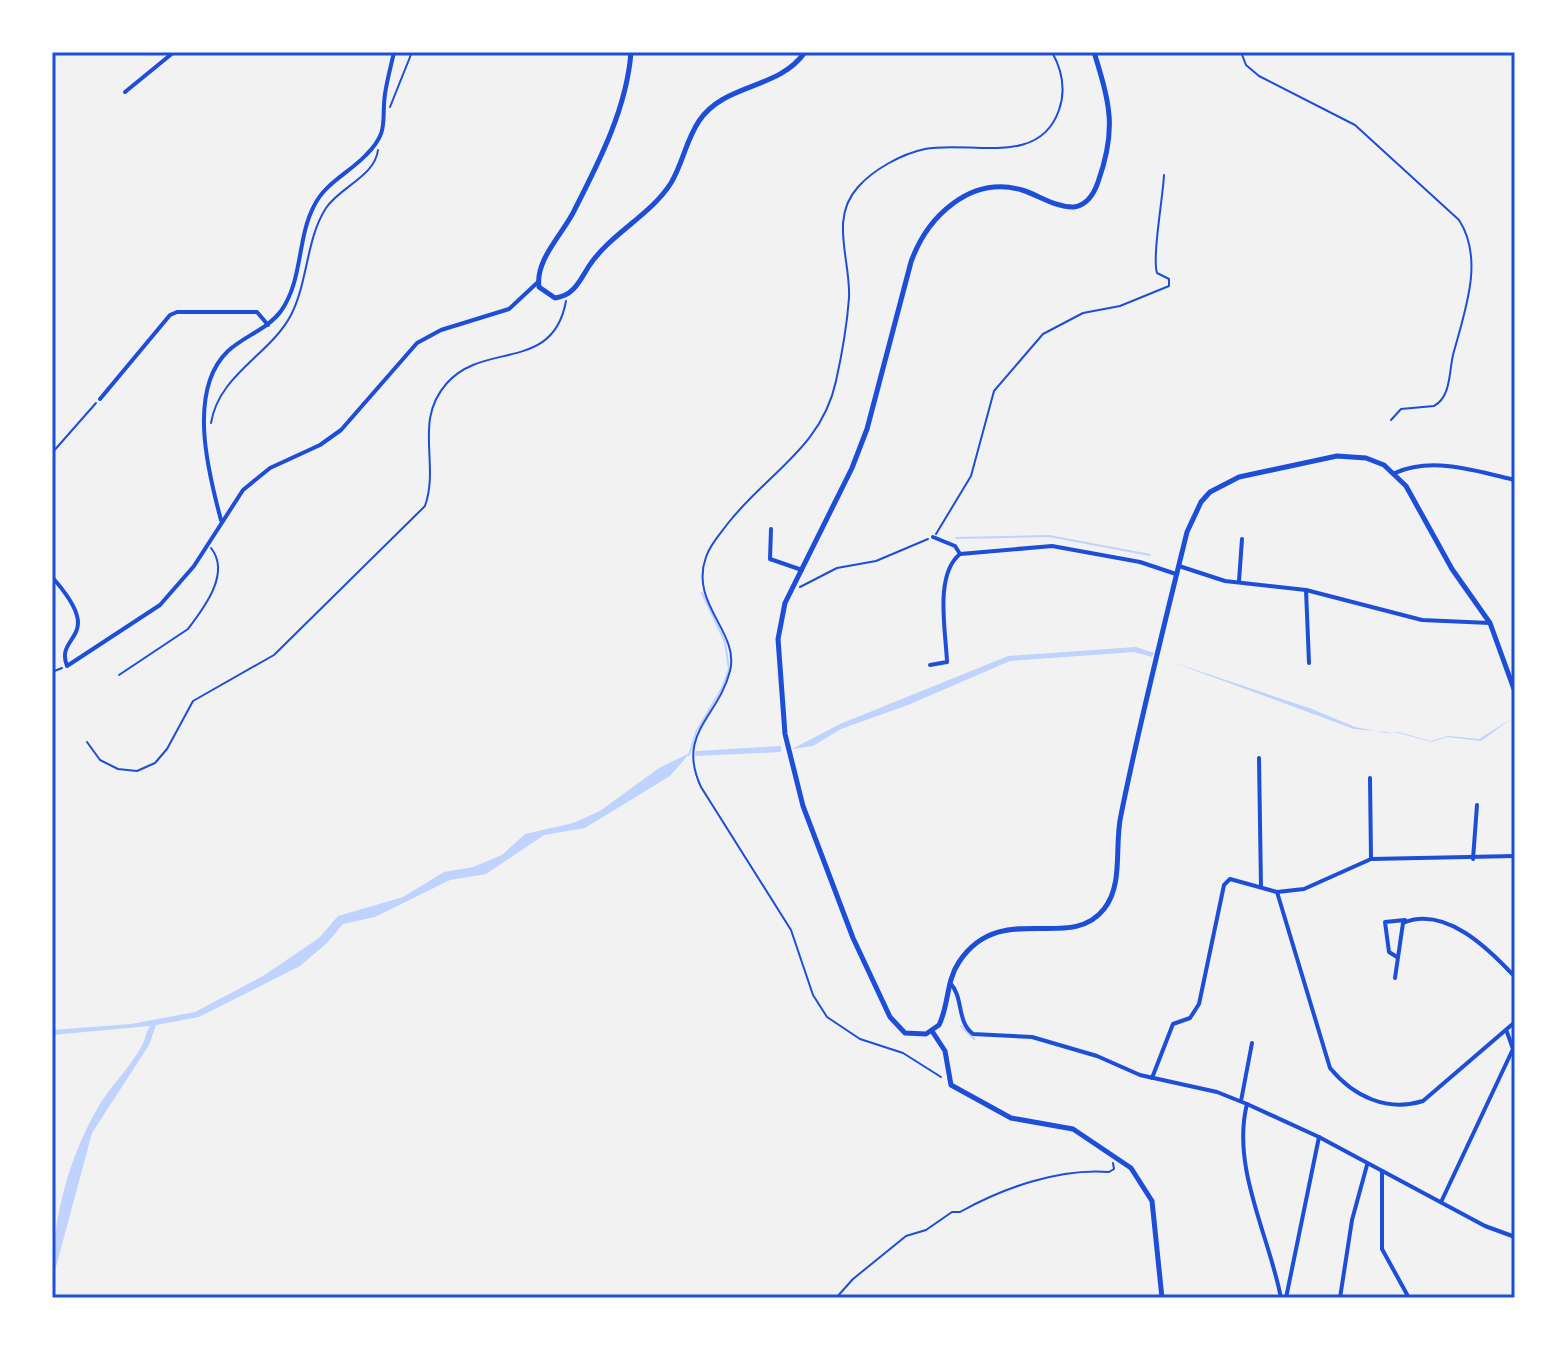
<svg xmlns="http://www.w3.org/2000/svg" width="1567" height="1350" font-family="'Playfair Display',serif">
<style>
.water{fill:#bfd3fe}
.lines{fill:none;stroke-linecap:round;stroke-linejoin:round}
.stream{stroke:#bfd3fe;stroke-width:2}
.path{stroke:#1d4ed8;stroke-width:2}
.minor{stroke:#1d4ed8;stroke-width:4}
.tertiary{stroke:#1d4ed8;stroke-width:5}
.secondary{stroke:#1d4ed8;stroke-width:5}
.neatline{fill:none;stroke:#1d4ed8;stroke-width:3}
</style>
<rect width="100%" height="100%" fill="#f2f2f2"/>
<!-- water -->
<g class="water">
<path d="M1136,647L1154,653L1152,657L1134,652L1010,661L908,705L841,729L813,746L792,749L840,724L1008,656Z"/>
<path d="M1169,661L1312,709L1355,727L1386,733L1398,732L1431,741L1448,736L1479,739L1511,719L1481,741L1447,737L1432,742L1398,733L1354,729Z"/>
<path d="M781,746V752L695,756L696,751Z"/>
<path d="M690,753L670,776L585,828L544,835L486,874L450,880L375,917L343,924L327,943L300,966L199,1017L156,1025L149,1045L92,1133L52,1282C52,1221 68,1157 100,1104C112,1085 129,1068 140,1049C145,1042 145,1034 150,1026L52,1035V1030L131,1024L195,1012L263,976L319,938L338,916L403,897L444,872L473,867L502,855L525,834L573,823L600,811L659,768Z"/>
</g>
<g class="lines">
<!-- stream -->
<g class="stream">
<path d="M956,538L1049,536L1150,555"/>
<path d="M689,755L696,732L722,688L729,669L725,642L702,593"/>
<path d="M961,1026L974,1039"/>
</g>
<!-- path -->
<g class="path">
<path d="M1241,52L1246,65L1259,76L1355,125L1459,220C1485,260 1464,313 1453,355C1449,372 1451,397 1434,406L1401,409L1391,420"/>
<path d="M390,107L412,52"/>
<path d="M211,423C219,374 270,355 291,315C308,282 306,239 326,208C340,187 375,176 378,150"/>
<path d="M52,453L96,403"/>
<path d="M936,534L971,476L994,391L1043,334L1083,313L1120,306L1169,286V279L1157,273C1152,257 1163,197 1164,175"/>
<path d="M800,587L837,568L876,561L928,539"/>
<path d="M52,672L62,668"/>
<path d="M119,675L188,629C204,608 231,573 211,548"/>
<path d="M87,742L100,760L118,769L137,771L155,763L167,749L193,701L274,655L425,506C440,463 413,421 447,383C484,341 553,373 566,301"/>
<path d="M941,1077L903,1053L860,1039L827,1017L813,995L791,930L701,787C676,733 718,718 730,671C740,632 689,604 706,557C710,544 721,533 729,522C768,473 822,447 836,381C842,354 847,325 849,298C851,260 829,219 858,187C873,170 901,154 925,149C969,140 1039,168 1059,110C1066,90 1062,70 1052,52"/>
<path d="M836,1298L853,1279L906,1236L926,1230L952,1212H960C1003,1188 1059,1168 1109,1172L1114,1169L1113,1163"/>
</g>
<!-- minor -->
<g class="minor">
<path d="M282,52H290"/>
<path d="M125,92L174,52"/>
<path d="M100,399L170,315L177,312H257L268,325"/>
<path d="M1395,473C1432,456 1477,471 1515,480"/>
<path d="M221,520C208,472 187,390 228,351C244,336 268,329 281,311C303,280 297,238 314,206C325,183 349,173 366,155C390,131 381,121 385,94C387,80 391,66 394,52"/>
<path d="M771,529L770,559L802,570"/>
<path d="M933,537L955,546L960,554L1052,546L1140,562L1176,574"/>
<path d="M1179,566L1225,581L1306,590L1422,620L1490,623"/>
<path d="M52,577C108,640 54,633 67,666L160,605L194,566L243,490L270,468L320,445L341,430L417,343L441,330L509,309L538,282"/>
<path d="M1239,581L1242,539"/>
<path d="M1306,590L1309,663"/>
<path d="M930,665L947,662C946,632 934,575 960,554"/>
<path d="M1259,758L1261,887"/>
<path d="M1370,778L1371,859"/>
<path d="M1473,859L1477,805"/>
<path d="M1277,892L1304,889L1371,859L1515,856"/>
<path d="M1397,957L1389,952L1385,922L1405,920"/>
<path d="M1395,978L1403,923C1445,905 1489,949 1515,977"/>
<path d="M950,983C964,997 956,1021 973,1034L1032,1037L1097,1056L1140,1075L1217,1092L1247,1104L1319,1137L1485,1226L1515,1237"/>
<path d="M1152,1078L1173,1024L1190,1018L1199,1004L1224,885L1230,879L1277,892L1330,1068C1354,1097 1387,1112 1423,1101L1515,1022"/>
<path d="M1241,1101L1252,1043"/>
<path d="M1247,1104C1231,1167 1269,1235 1281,1298"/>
<path d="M1382,1172V1249L1409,1298"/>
<path d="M1442,1200L1513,1049L1507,1032"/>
<path d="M1286,1298L1319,1137"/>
<path d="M1340,1298L1352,1220L1367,1165"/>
</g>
<!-- tertiary -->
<path class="tertiary" d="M932,1031L945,1051L951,1085L1011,1118L1073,1129L1131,1168L1152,1201L1162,1298"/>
<!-- secondary -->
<g class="secondary">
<path d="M631,52C627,107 600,160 575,209C564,233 535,259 539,287L555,298C574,296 580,280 589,266C611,233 650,216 671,183C683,163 686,140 699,121C724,83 779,90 805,52"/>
<path d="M1094,52C1110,104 1117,129 1098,182C1094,194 1087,205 1074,207C1057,208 1038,195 1022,190C970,175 927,217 911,262L867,429L852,468L785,603L778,639L785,734L803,806L853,938L890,1017L905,1033L926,1034L939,1025C949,1005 946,981 959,962C1001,899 1070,953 1104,909C1124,884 1114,845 1121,815C1140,720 1164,626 1187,532L1201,502L1210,492L1239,477L1337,456L1366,458L1384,465L1406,486L1452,569L1490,623L1515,692"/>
</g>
</g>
<!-- border -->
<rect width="1567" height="1350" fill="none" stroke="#ffffff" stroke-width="108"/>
<rect x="54" y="54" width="1459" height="1242" class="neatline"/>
</svg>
